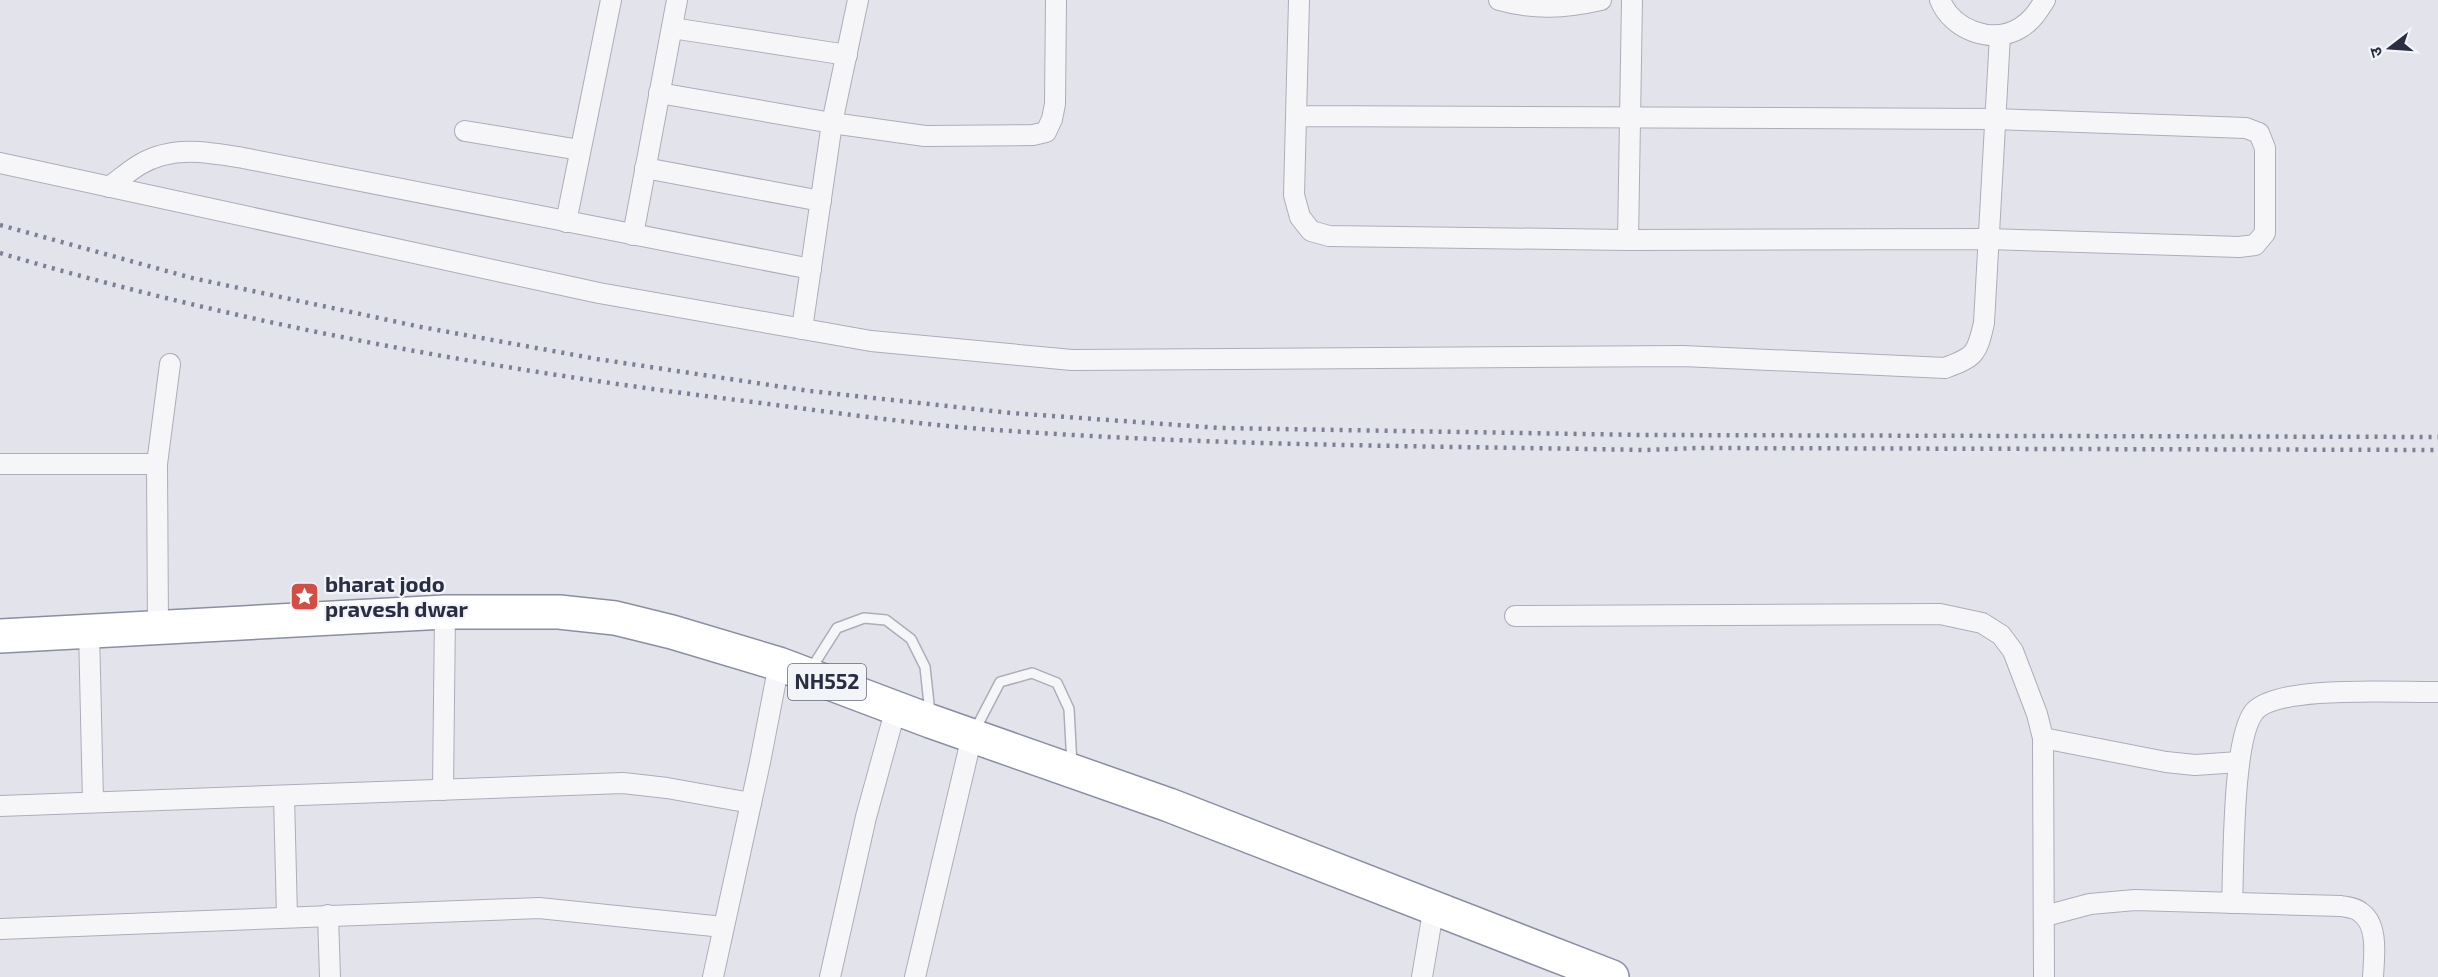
<svg xmlns="http://www.w3.org/2000/svg" width="2438" height="977" font-family="'Exo 2','Noto Sans Devanagari',sans-serif">
<style>
.lines{fill:none;stroke-linecap:round;stroke-linejoin:round}
.service-casing{stroke:#acadb9;stroke-width:12}
.minor-casing{stroke:#acadb9;stroke-width:22}
.trunk-casing{stroke:#898ea3;stroke-width:36}
.service{stroke:#f6f6f9;stroke-width:9}
.minor{stroke:#f6f6f9;stroke-width:20}
.trunk{stroke:#fff;stroke-width:33}
.rail{stroke:#7b8096;stroke-width:4.5;stroke-dasharray:3 6;stroke-linecap:butt}
.labels{text-anchor:middle;stroke-width:4.5;stroke-linejoin:round;paint-order:stroke}
.shield{fill:#f2f4f8;stroke:#66697a;stroke-width:1.5}
.shield-label{font-size:21px;font-weight:bold;fill:#2a2e44}
.poi-label{font-size:22px;font-weight:bold;fill:#2a2e44;stroke:#f2f4f8;text-anchor:start}
</style>
<rect width="100%" height="100%" fill="#e3e4eb"/>
<g class="lines">
<defs>
<g id="service">
<path d="M811,669L837,628L864,618L886,620L911,639L925,667L930,713"/>
<path d="M975,730L1000,682L1032,673L1057,683L1069,709L1072,765"/>
</g>
<g id="minor">
<path d="M1499,0C1534,10 1565,8 1601,0"/>
<path d="M1940,0C1952,30 1992,45 2020,28C2032,21 2038,11 2045,0"/>
<path d="M672,28L847,55"/>
<path d="M659,93L832,123L925,136L1033,135L1046,132L1052,119L1055,104L1056,0"/>
<path d="M1296,116L1995,119L2246,128L2259,133L2265,148V233L2255,245L2239,247L1989,239L1628,240L1329,236L1311,231L1300,217L1294,195L1299,0"/>
<path d="M465,131L580,150"/>
<path d="M0,163L599,293L871,341L1072,360L1683,356L1945,368C1975,357 1977,354 1984,323L2000,35"/>
<path d="M645,168L821,201"/>
<path d="M109,187C119,180 129,171 139,165C172,145 208,152 243,158L811,269"/>
<path d="M566,222L611,0"/>
<path d="M633,235L677,0"/>
<path d="M1628,240L1632,0"/>
<path d="M802,329L832,123L858,0"/>
<path d="M0,464H157"/>
<path d="M1515,616L1940,614L1982,623L2001,635L2013,651L2037,714L2043,738L2044,977"/>
<path d="M158,626L157,464L170,364"/>
<path d="M89,630L93,802"/>
<path d="M2043,738L2166,762L2195,765L2239,762"/>
<path d="M443,790L445,612"/>
<path d="M284,796L287,917"/>
<path d="M0,806L623,783L667,788L751,803"/>
<path d="M2232,903C2234,863 2232,740 2254,712C2277,684 2401,693 2438,692"/>
<path d="M328,915L330,977"/>
<path d="M2045,916L2090,904L2135,900L2341,906C2347,907 2356,908 2360,912C2379,924 2374,957 2373,977"/>
<path d="M0,929L539,908L723,927"/>
<path d="M713,977L760,762L779,664"/>
<path d="M830,977L866,817L896,708"/>
<path d="M915,977L972,736"/>
<path d="M1422,977L1434,906"/>
</g>
<path id="trunk" d="M0,636L445,612H559L615,618L672,632L779,664L930,721L1169,805L1612,977"/>
</defs>
<!-- service casing -->
<use href="#service" class="service-casing"/>
<!-- minor casing -->
<use href="#minor" class="minor-casing"/>
<!-- trunk casing -->
<use href="#trunk" class="trunk-casing"/>
<!-- service -->
<use href="#service" class="service"/>
<!-- minor -->
<use href="#minor" class="minor"/>
<!-- trunk -->
<use href="#trunk" class="trunk"/>
<!-- rail -->
<g class="rail">
<path d="M0,225L192,278L421,327L597,359L810,391L1011,413L1220,428L1642,435L2438,437"/>
<path d="M0,253C245,326 500,371 753,402C839,413 925,426 1011,431C1222,446 1434,446 1645,450L1698,448L2438,450"/>
</g>
</g>
<!-- icons -->
<defs>
<symbol id="sight-square" viewBox="-11 -11 22 22"><rect x="-9" y="-9" width="18" height="18" rx="4" fill="#d44d44" stroke="#f2f4f8"/><path d="M0-6L1.8-2.2L6-1.7L2.9 1.2L3.7 5.4L0 3.3L-3.7 5.4L-2.9 1.2L-6-1.7L-1.8-2.2Z" fill="#fff"/></symbol>
</defs>
<g fill-rule="evenodd">
<use href="#sight-square" x="288" y="580" width="33" height="33"/>
</g>
<g class="labels">
<!-- shield labels -->
<rect class="shield" x="788" y="664" width="78" height="36" rx="4.5"/>
<g class="shield-label">
<text x="827" y="689">NH552</text>
</g>
<!-- poi labels -->
<g class="poi-label">
<text x="325" y="592">bharat jodo<tspan x="325" dy="25">pravesh dwar</tspan></text>
</g>
</g>
<!-- north arrow -->
<g transform="translate(2390 48) rotate(253)" stroke="#f2f4f8" stroke-width="4.5" paint-order="stroke">
<path d="M0-4.5L10 22L0 15L-10 22Z" fill="#2a2e44"/>
<text y="-9" font-size="16" font-weight="bold" text-anchor="middle" fill="#2a2e44">उ</text>
</g>
</svg>
